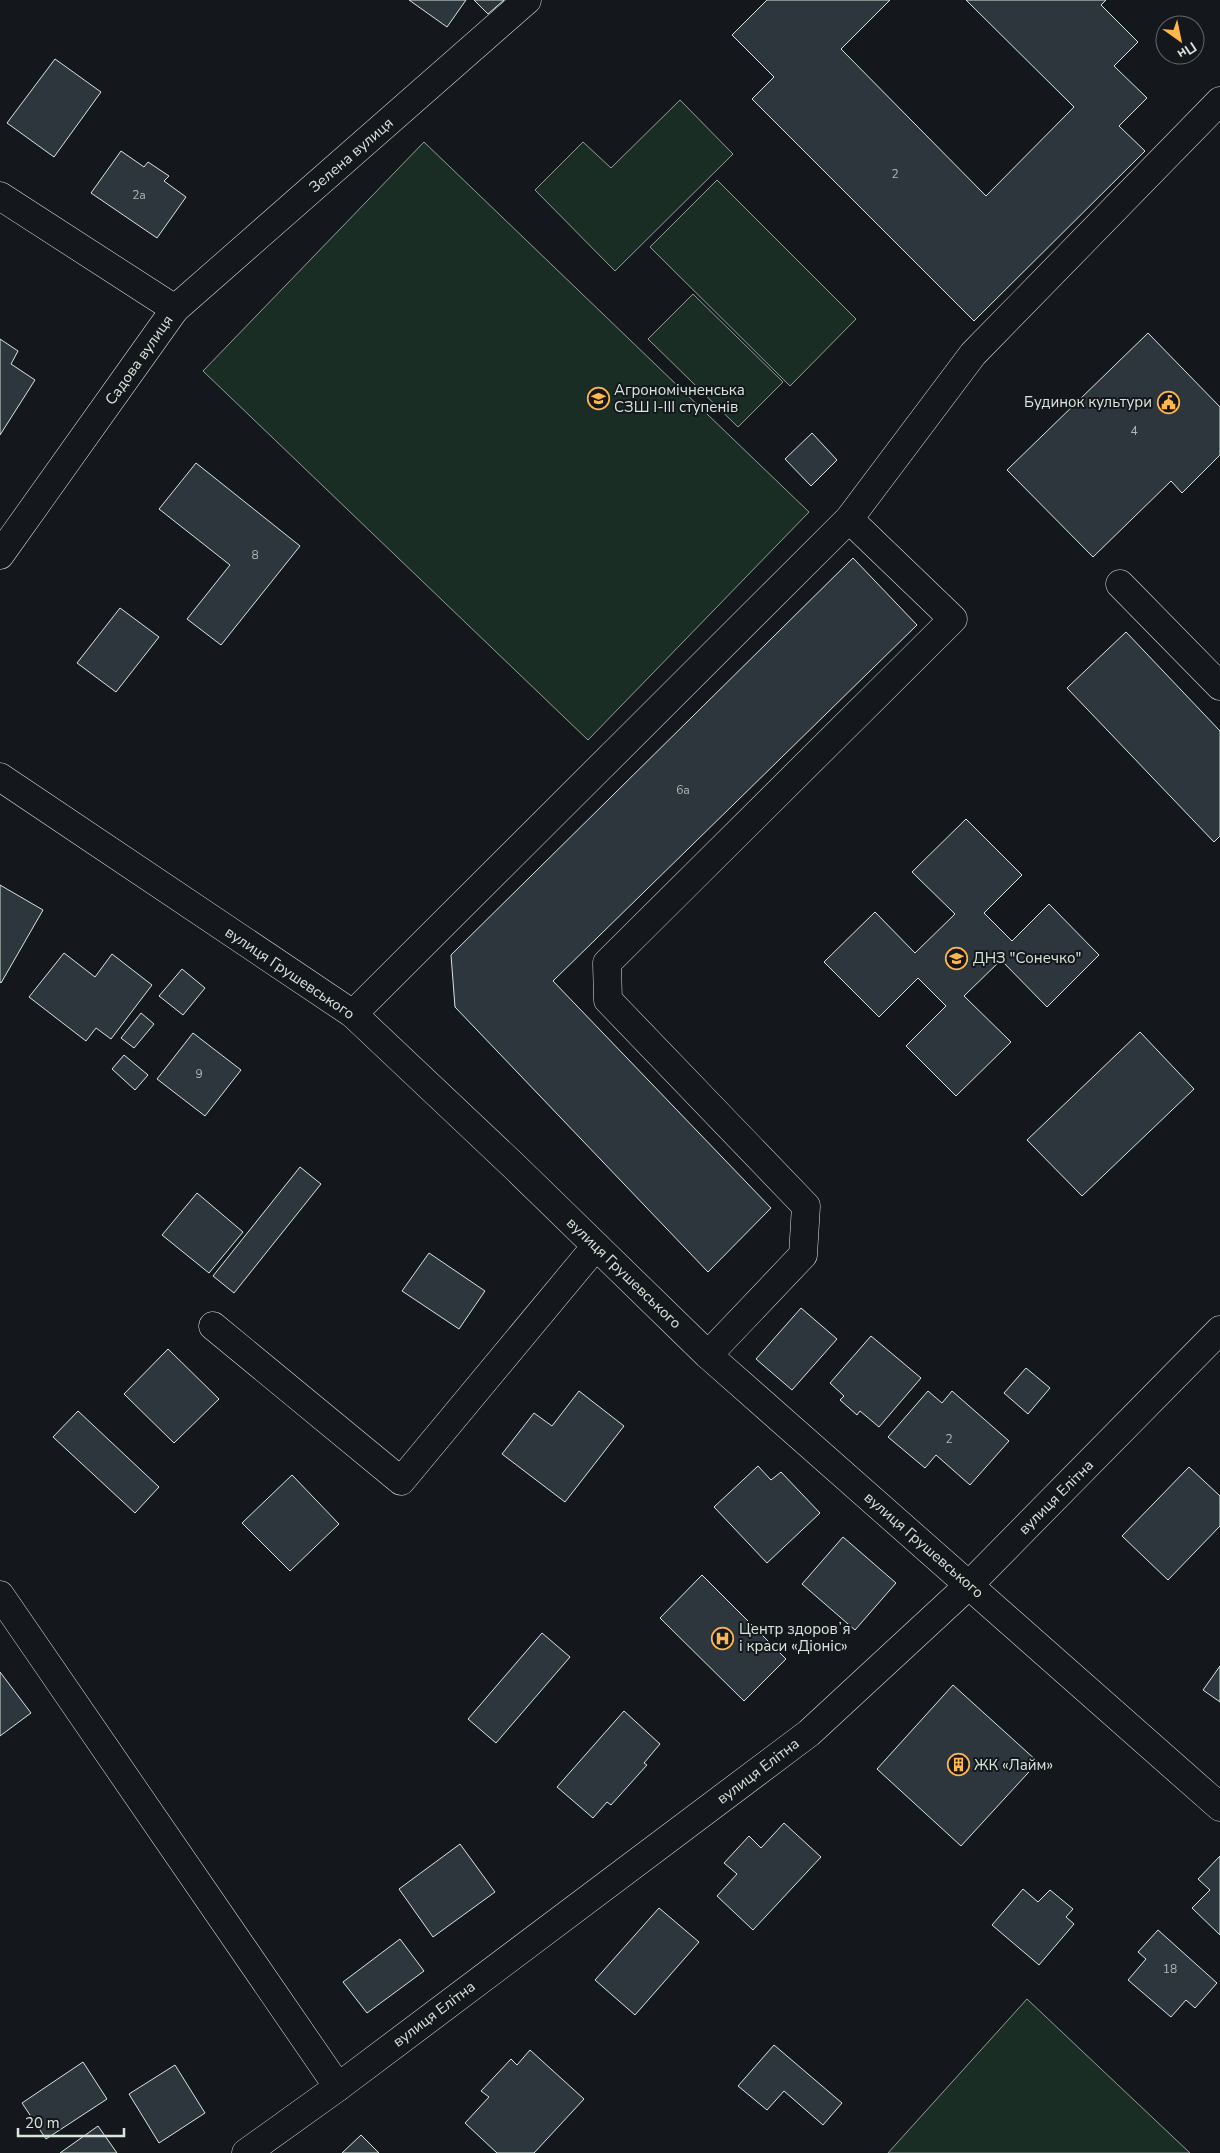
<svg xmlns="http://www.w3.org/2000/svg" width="1220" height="2153" font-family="'Nunito Sans',sans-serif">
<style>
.green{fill:#1a2d24;stroke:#939e99}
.building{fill:#2c363c;stroke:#d8e6dc}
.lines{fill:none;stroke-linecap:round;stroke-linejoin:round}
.minor-casing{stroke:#d8e6dc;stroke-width:29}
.minor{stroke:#14181c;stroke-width:28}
.labels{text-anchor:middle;stroke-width:4;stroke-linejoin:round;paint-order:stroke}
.number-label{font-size:12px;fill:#adbab4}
.street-label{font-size:15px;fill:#d8e6dc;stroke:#14181c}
.poi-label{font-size:15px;fill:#d8e6dc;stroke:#14181c;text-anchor:start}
</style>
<rect width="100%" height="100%" fill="#14181c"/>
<!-- green -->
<g class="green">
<path d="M680,100L733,154L615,271L535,190L583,142L611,168Z"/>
<path d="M424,142L809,512L588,740L203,371Z"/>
<path d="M717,180L856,319L790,386L650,247Z"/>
<path d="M693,294L783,382L738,427L648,339Z"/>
<path d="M1027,1999L1190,2153H888Z"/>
</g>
<!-- building -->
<g class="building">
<path d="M409,0H466L447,27Z"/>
<path d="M474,0H504L488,14Z"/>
<path d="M767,0H890L841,49L986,196L1074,107L966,0H1106L1101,5L1138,42L1114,66L1147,98L1119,126L1145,151L974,321L752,99L774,77L732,35Z"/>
<path d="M55,59L101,92L54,157L7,123Z"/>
<path d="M121,151L144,167L148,162L169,176L164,181L186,197L157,238L91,193Z"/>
<path d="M1148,333L1220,407V455L1182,493L1171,481L1093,557L1007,470Z"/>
<path d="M0,339L18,351L11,364L35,380L0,435Z"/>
<path d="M812,433L837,460L811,486L785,459Z"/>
<path d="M196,463L300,546L221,645L187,619L230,565L159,509Z"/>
<path d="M853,558L917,625L553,981L771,1208L708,1272L455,1007L451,955Z"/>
<path d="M120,608L159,637L116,692L77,663Z"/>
<path d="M1126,632L1220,731V836L1214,842L1067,688Z"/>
<path d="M966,819L1022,875L984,913L1012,941L1049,904L1099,955L1047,1007L1001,960L964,996L1011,1042L956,1096L906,1046L946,1006L918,978L879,1017L824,962L875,912L915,953L955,914L912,872Z"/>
<path d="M0,885L43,910L1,983L0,982Z"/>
<path d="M64,953L95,977L112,954L152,985L111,1039L96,1028L86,1041L29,997Z"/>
<path d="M182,969L205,988L183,1015L159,996Z"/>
<path d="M141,1013L154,1024L134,1048L121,1038Z"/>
<path d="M1140,1032L1194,1089L1082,1196L1027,1140Z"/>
<path d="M193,1033L241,1070L205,1116L157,1079Z"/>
<path d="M124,1055L148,1075L135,1090L112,1069Z"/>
<path d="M300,1167L321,1184L234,1293L213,1276Z"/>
<path d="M197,1193L243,1232L209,1273L162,1235Z"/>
<path d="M429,1253L485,1291L459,1329L402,1291Z"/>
<path d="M801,1308L837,1339L792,1390L756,1359Z"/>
<path d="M871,1336L921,1378L879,1427L860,1411L857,1415L840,1400L844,1396L830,1383Z"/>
<path d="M168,1349L219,1399L174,1443L124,1394Z"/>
<path d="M1026,1368L1050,1388L1028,1414L1004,1393Z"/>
<path d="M579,1391L624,1426L565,1502L502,1454L534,1413L552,1426Z"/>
<path d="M928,1391L942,1403L952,1391L1009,1441L970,1485L936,1455L925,1468L888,1437Z"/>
<path d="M78,1411L159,1487L135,1513L53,1437Z"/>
<path d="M758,1466L771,1480L781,1472L820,1513L767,1563L714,1507Z"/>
<path d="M1189,1467L1220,1496V1526L1168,1580L1122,1536Z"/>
<path d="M292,1475L339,1524L290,1571L242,1523Z"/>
<path d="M843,1537L896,1583L855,1630L802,1584Z"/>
<path d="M702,1575L786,1659L744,1701L660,1618Z"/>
<path d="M542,1633L570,1657L496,1743L468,1719Z"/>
<path d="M1220,1666V1702L1203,1690Z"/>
<path d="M0,1672L31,1713L0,1736Z"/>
<path d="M953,1685L1038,1762L961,1846L877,1769Z"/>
<path d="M624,1711L660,1744L644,1763L647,1765L611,1805L607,1802L593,1818L557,1787Z"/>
<path d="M784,1823L821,1857L753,1930L717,1896L737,1874L724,1863L749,1836L761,1848Z"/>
<path d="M460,1844L495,1892L433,1937L399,1889Z"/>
<path d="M1220,1856V1935L1192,1908L1210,1890L1198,1879Z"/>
<path d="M1023,1889L1038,1902L1050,1890L1073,1909L1066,1917L1074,1924L1039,1965L992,1925Z"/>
<path d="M659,1908L699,1942L635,2015L595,1980Z"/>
<path d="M1158,1930L1217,1983L1195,2008L1186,2000L1171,2017L1128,1980L1146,1959L1138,1952Z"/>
<path d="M400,1939L424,1971L367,2013L343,1982Z"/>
<path d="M774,2045L842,2103L823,2125L784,2091L767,2110L738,2086Z"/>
<path d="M530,2050L584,2099L534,2153H497L465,2123L489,2097L481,2091L511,2059L517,2065Z"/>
<path d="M83,2062L107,2099L46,2139L22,2103Z"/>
<path d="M175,2065L205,2113L159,2143L129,2094Z"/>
<path d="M98,2126L117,2153H60Z"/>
<path d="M361,2135L379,2153H342Z"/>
</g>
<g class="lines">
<defs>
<g id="minor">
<path d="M0,196L175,309L0,555"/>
<path d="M175,309L527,0"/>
<path d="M1120,584L1220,686"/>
<path d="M0,777L353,1014L514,1166L708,1355L1220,1807"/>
<path d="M353,1014L849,519L973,354L1220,101"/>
<path d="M213,1326L401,1481L596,1246"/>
<path d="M708,1355L803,1255L806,1206L608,1000L607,963L953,619L849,519"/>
<path d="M0,1595L338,2087"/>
<path d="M246,2153L338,2087L809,1733L969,1585L1220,1330"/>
</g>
</defs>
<!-- minor casing -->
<use href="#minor" class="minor-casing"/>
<!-- minor -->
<use href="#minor" class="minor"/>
</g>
<!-- icons -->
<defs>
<symbol id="school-ring" viewBox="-11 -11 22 22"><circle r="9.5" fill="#14181c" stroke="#ffb74d" stroke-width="1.5"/><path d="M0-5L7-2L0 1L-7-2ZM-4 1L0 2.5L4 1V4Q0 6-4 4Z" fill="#ffb74d"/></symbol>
<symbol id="civic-ring" viewBox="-11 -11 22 22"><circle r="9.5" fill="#14181c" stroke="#ffb74d" stroke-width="1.5"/><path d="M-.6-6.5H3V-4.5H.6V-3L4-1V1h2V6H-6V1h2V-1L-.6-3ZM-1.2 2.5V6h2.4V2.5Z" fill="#ffb74d"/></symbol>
<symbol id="hospital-ring" viewBox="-11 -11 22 22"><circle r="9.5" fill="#14181c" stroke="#ffb74d" stroke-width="1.5"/><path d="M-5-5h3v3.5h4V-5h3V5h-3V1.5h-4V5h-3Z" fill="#ffb74d"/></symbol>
<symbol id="building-ring" viewBox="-11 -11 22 22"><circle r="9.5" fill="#14181c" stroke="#ffb74d" stroke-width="1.5"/><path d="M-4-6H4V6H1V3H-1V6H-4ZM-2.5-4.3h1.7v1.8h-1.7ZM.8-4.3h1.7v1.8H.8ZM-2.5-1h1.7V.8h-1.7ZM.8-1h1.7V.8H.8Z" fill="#ffb74d"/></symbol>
</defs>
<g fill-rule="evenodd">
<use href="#school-ring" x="586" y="386" width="25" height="25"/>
<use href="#civic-ring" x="1156" y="390" width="25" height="25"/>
<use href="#school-ring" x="944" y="946" width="25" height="25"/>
<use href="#hospital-ring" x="710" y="1626" width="25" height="25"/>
<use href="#building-ring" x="946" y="1752" width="25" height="25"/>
</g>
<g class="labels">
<!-- number labels -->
<g class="number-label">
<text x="895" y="178">2</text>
<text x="139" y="199">2а</text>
<text x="1134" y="435">4</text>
<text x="255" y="559">8</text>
<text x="683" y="794">6а</text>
<text x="199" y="1078">9</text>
<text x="949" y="1443">2</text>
<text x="1170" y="1973">18</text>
</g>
<!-- street labels -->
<g class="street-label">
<text transform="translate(351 155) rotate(-41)" y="5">Зелена вулиця</text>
<text transform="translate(139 360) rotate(-55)" y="5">Садова вулиця</text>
<text transform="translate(290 973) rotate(34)" y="5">вулиця Грушевського</text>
<text transform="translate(624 1273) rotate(44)" y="5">вулиця Грушевського</text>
<text transform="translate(1056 1497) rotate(-45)" y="5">вулиця Елітна</text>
<text transform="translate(924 1545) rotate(41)" y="5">вулиця Грушевського</text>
<text transform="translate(758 1771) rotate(-37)" y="5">вулиця Елітна</text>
<text transform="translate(434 2014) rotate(-37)" y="5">вулиця Елітна</text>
</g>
<!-- poi labels -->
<g class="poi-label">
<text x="614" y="395">Агрономічненська<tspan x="614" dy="17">СЗШ І-ІІІ ступенів</tspan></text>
<text x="1152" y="407" text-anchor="end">Будинок культури</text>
<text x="973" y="963">ДНЗ "Сонечко"</text>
<text x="739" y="1634">Центр здоровʼя<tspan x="739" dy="17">і краси «Діоніс»</tspan></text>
<text x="974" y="1770">ЖК «Лайм»</text>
</g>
</g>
<!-- north arrow -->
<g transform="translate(1180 40) rotate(147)"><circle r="24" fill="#14181c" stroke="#626a69"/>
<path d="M0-4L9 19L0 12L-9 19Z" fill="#ffb74d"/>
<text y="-8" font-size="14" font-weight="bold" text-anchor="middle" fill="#d8e6dc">Пн</text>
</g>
<!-- scale -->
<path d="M18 2128v8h106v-8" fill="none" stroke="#d8e6dc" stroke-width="2.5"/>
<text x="25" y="2128" font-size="15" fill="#d8e6dc" stroke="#14181c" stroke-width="4" paint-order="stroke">20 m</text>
</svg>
